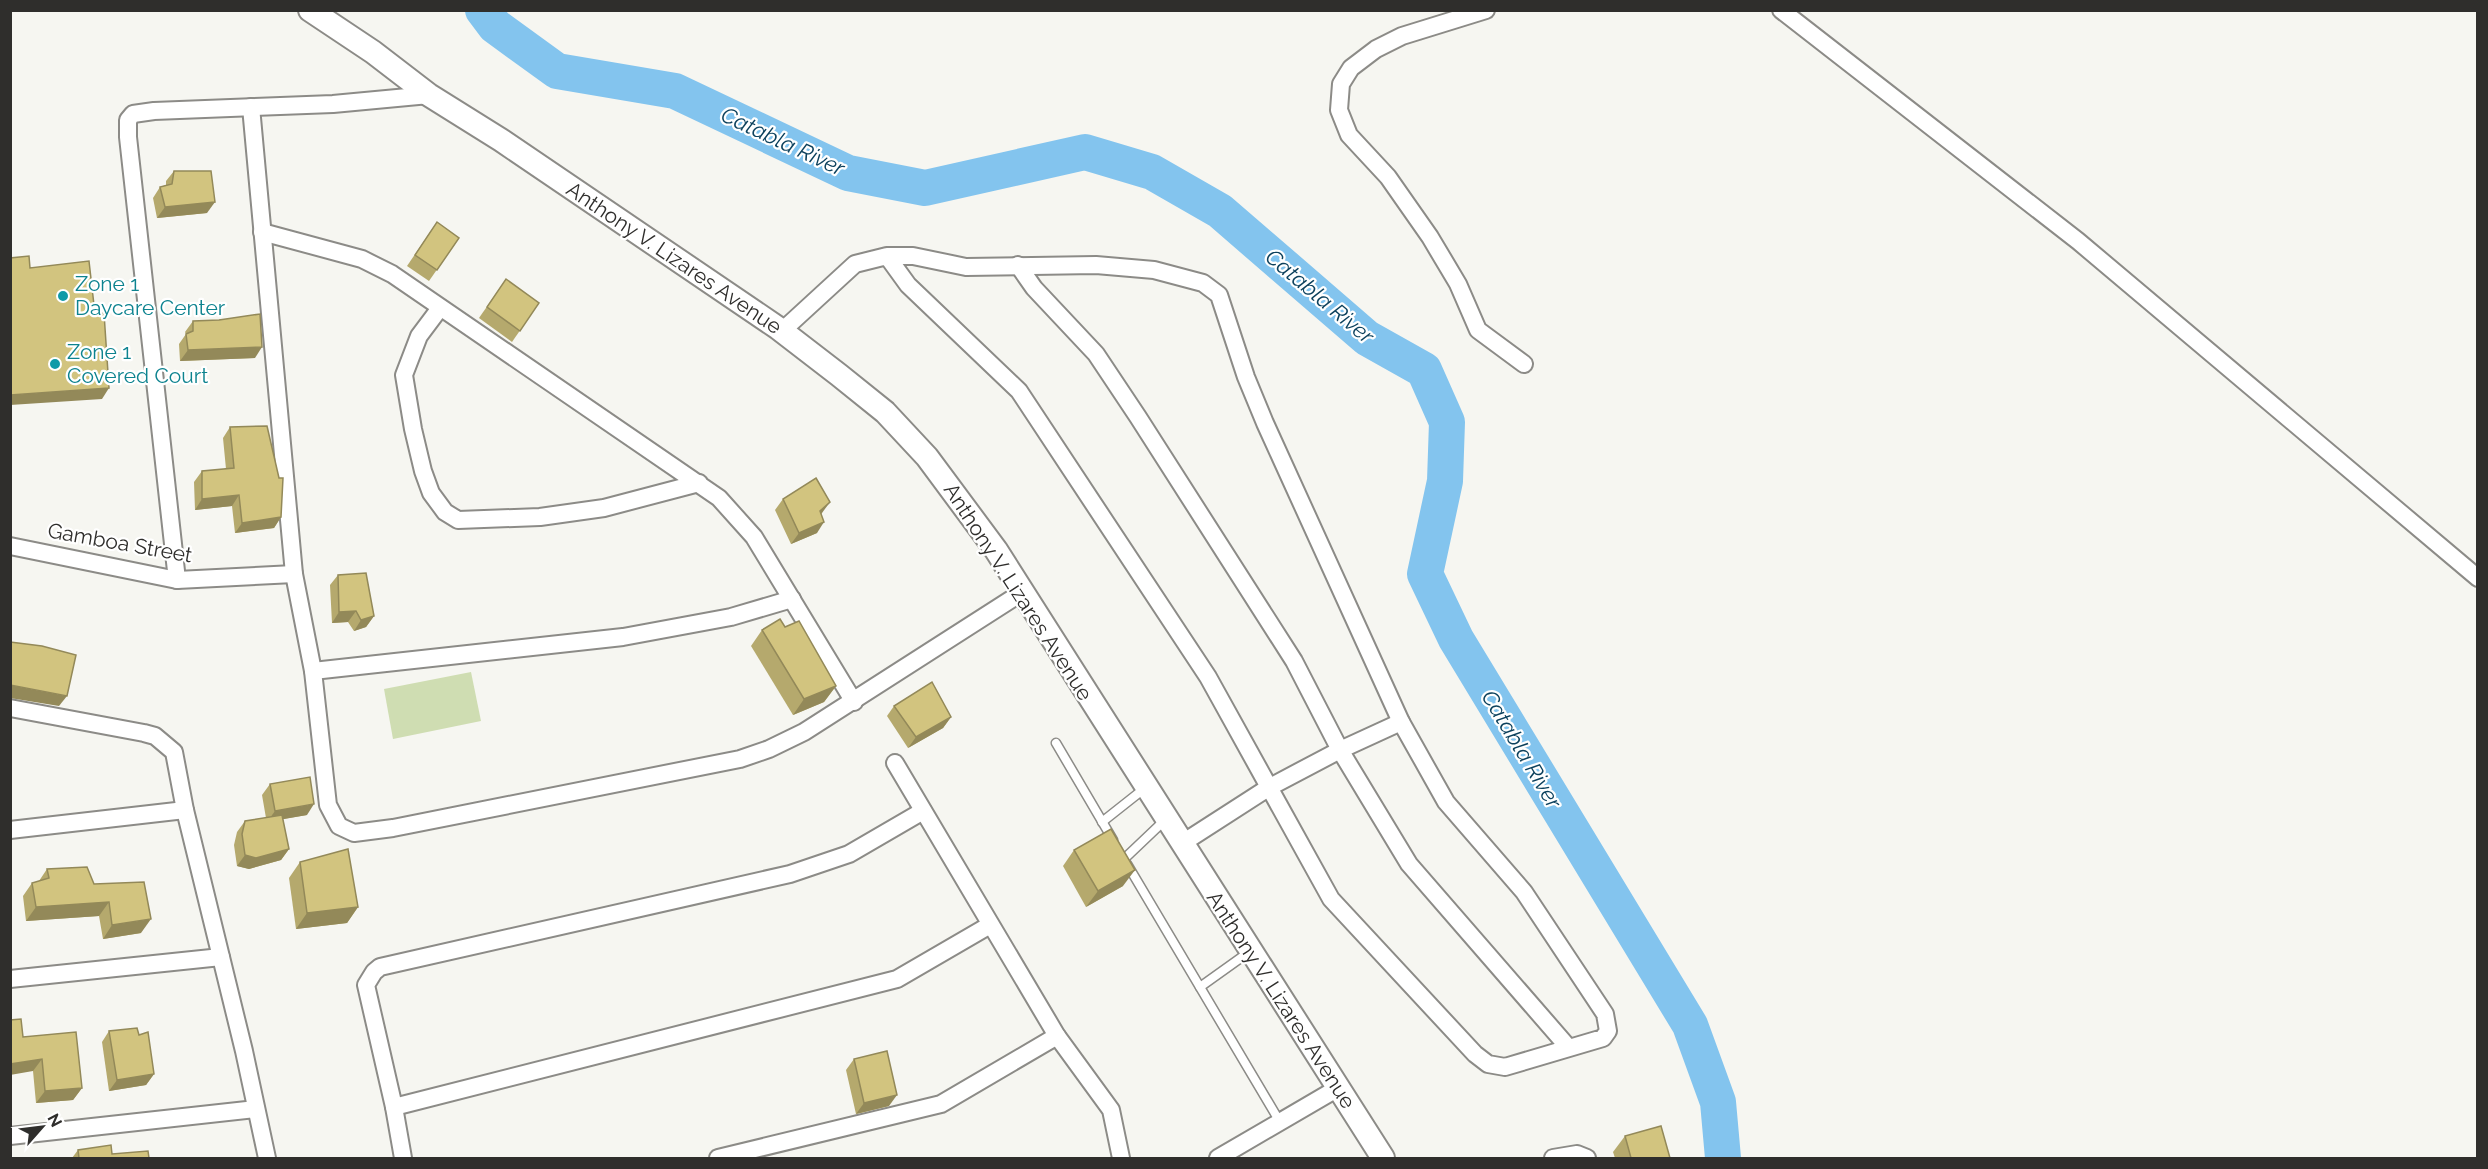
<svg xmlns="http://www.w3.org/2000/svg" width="2488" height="1169" font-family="Raleway,sans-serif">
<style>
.green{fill:#cfddb2}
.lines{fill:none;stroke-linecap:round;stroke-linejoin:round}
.river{stroke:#83c4ee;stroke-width:36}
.lane-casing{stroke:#8c8b87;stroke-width:11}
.street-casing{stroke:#8c8b87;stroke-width:20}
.secondary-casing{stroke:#8c8b87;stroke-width:26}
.lane{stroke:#fff;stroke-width:8}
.street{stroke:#fff;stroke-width:16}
.secondary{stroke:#fff;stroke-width:22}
.wall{fill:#b5a96d}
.shaded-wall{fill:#938959}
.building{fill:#d2c47f;stroke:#938959;stroke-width:1.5}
.culture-dot{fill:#0f9aa8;stroke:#fff;stroke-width:2}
.labels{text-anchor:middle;stroke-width:4.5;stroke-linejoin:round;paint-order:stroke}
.street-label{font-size:21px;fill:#2f2e2c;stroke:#fff}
.culture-label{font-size:21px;fill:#0d838f;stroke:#fff;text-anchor:start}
.water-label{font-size:22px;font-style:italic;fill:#0c415d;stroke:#fff}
</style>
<rect width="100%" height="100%" fill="#f6f6f1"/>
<!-- green -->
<path class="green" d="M471,672L481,721L393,739L384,689Z"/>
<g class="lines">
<!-- river -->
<path class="river" d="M483,10L495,26L557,71L675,91L848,173L925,188L1085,152L1152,172L1220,211L1367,338L1424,370L1447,422L1445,481L1425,574L1456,639L1690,1025L1718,1102L1723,1158"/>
<defs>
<g id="lane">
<path d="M1056,743L1113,840"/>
<path d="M1102,822L1145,788"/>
<path d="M1124,859L1165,820"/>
<path d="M1127,864L1280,1122"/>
<path d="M1200,987L1249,952"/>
</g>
<g id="street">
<path d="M1486,10L1402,36L1376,49L1351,68L1341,84L1339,110L1349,135L1388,177L1430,237L1458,284L1478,330L1524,364"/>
<path d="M1781,10L2078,241L2478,578"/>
<path d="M251,107L294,574L313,671L328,805L339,826L354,833L393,828L740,759L769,749L804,732L1021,593"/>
<path d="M262,232L362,259L392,274L719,498L754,537L854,702"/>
<path d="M1018,265L1034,288L1096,354L1138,417L1294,661L1340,750L1409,864L1568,1047"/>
<path d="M440,308L419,336L404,375L413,429L423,471L431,493L445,512L458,520L540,517L604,508L699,483"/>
<path d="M782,331L855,264L887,256H913L966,267L1096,265L1154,270L1203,283L1219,295L1246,377L1265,423L1401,722L1446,802L1524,892L1605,1014L1608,1031L1603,1038L1505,1067L1488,1064L1475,1054L1331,899L1208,677L1019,391L908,285L887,256"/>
<path d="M10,546L177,580L294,574"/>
<path d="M177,580L128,137V120L133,114L154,111L333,104L429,95"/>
<path d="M313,671L623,637L731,617L792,599"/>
<path d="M10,708L144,733L155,736L174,752L185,810L244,1051L267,1158"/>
<path d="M895,763L1057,1036L1111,1110L1121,1158"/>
<path d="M10,830L185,810"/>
<path d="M1181,844L1268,788L1340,750L1401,722"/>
<path d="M10,979L221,957"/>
<path d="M394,1107L897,979L990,925"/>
<path d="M10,1136L256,1109"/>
<path d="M403,1158L394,1107L366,985L374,972L380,967L790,874L849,854L923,811"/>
<path d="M718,1158L941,1104L1057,1036"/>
<path d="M1218,1158L1338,1088"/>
<path d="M1553,1158L1577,1154L1587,1158"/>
</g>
<path id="secondary" d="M310,10L373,52L429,95L501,140L778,328L839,375L885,412L927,457L996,550L1383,1158"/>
</defs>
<!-- lane casing -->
<use href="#lane" class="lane-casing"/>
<!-- street casing -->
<use href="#street" class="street-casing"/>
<!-- secondary casing -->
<use href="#secondary" class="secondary-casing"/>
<!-- lane -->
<use href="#lane" class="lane"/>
<!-- street -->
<use href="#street" class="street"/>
<!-- secondary -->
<use href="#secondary" class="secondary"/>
</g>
<!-- wall -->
<g class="wall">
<path d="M174,171L207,213L157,218L153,198L160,187L166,185V181Z"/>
<path d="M437,222L459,238L429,281L407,266Z"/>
<path d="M506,279L539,303L512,342L479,318Z"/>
<path d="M193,321L255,358L180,361L179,344L186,334L185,332Z"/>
<path d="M230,427L281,517L274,528L235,533L232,506L195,510L194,482L202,471L226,469L223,438Z"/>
<path d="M783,499L822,513L821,514L817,533L791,544L775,510Z"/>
<path d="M338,575L374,616L366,627L354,631L348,622L332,623L330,585Z"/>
<path d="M762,630L836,686L824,702L793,715L751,646Z"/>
<path d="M894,706L951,717L943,728L908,748L887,716Z"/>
<path d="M270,784L307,815L283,819L289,849L281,860L249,869L237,866L234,845L237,832L245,821L266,818L262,795Z"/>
<path d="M1074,850L1123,886L1086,907L1063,866Z"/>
<path d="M300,862L358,907L347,923L296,929L289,878Z"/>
<path d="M47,869L94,884L141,933L103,939L99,916L26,921L23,896L32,883L39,881Z"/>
<path d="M109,1031L139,1035L154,1074L146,1085L109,1091L102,1042Z"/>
<path d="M23,1037L82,1088L73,1100L36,1103L33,1071Z"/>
<path d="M854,1059L889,1106L856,1114L846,1070Z"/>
<path d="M1625,1136L1670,1158H1615L1613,1152Z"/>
<path d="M78,1150L149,1158H72Z"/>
</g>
<!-- shaded-wall -->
<g class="shaded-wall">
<path d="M215,202L207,213L157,218L165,207Z"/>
<path d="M262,347L255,358L180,361L188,350Z"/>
<path d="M109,388L102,399L10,405V395Z"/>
<path d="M239,495L232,506L195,510L202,499Z"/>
<path d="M830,502L822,513L812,522L820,511Z"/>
<path d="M281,517L274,528L235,533L242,523Z"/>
<path d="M824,522L817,533L791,544L799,533Z"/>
<path d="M356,611L348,622L332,623L339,612Z"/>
<path d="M374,616L366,627L354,631L361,620Z"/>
<path d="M10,685L67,696L59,706L10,698Z"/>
<path d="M836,686L824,702L793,715L804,699Z"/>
<path d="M951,717L943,728L908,748L916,737Z"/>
<path d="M314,804L307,815L267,822L275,811Z"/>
<path d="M289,849L281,860L249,869L237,866L245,855Z"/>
<path d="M1135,870L1123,886L1086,907L1098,891Z"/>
<path d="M109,902L99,916L26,921L36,907Z"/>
<path d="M358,907L347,923L296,929L307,913Z"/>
<path d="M151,919L141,933L103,939L112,925Z"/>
<path d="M42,1059L33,1071L10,1075V1064Z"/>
<path d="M154,1074L146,1085L109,1091L117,1080Z"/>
<path d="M82,1088L73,1100L36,1103L45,1091Z"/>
<path d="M897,1095L889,1106L856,1114L864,1103Z"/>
</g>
<!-- building -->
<g class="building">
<path d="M174,171H211L215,202L165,207L160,187L172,184Z"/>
<path d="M437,222L459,238L437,270L415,255Z"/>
<path d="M29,256L30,268L89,261L95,314L104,313L109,388L10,395V258Z"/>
<path d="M506,279L539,303L520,331L487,307Z"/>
<path d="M260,314L262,347L188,350L186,334L193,331V321L219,320Z"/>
<path d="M267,426L279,478H283L281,517L242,523L239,495L202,499V471L234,468L230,427Z"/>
<path d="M816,478L830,502L820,511L824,522L799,533L783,499Z"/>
<path d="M366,573L374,616L361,620L356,611L339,612L338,575Z"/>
<path d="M780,619L785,627L799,621L836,686L804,699L762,630Z"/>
<path d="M10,642L42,646L76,655L67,696L10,685Z"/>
<path d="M932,682L951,717L916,737L894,706Z"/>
<path d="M310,777L314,804L275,811L270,784Z"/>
<path d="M282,815L289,849L256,858L245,855L242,834L245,821Z"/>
<path d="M1111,829L1135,870L1098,891L1074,850Z"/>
<path d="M348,849L358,907L307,913L300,862Z"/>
<path d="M87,867L94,884L144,882L151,919L112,925L109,902L36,907L32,883L49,878L47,869Z"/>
<path d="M21,1019L23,1037L76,1032L82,1088L45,1091L42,1059L10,1064V1020Z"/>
<path d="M137,1028L139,1035L148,1032L154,1074L117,1080L109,1031Z"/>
<path d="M887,1051L897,1095L864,1103L854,1059Z"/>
<path d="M1661,1126L1670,1158H1631L1625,1136Z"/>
<path d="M111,1145L112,1154L148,1151L149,1158H79L78,1150Z"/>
</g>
<!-- markers -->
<g class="culture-dot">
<circle cx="63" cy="296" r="6"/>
<circle cx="55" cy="364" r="6"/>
</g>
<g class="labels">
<!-- street labels -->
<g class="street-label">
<text transform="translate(674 258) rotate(34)" y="7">Anthony V. Lizares Avenue</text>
<text transform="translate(120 543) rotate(10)" y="7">Gamboa Street</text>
<text transform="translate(1018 592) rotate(57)" y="7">Anthony V. Lizares Avenue</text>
<text transform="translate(1281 1000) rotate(57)" y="7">Anthony V. Lizares Avenue</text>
</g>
<!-- culture labels -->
<g class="culture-label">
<text x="75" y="291">Zone 1<tspan x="75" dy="24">Daycare Center</tspan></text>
<text x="67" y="359">Zone 1<tspan x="67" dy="24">Covered Court</tspan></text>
</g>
<!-- water labels -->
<g class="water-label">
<text transform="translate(783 141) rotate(25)" y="8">Catabla River</text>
<text transform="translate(1320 296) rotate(40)" y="8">Catabla River</text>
<text transform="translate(1522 749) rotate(59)" y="8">Catabla River</text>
</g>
</g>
<!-- border -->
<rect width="2488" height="1169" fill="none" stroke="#2f2e2c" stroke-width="24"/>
<!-- north arrow -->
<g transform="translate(42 1127) rotate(62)" stroke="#ffffff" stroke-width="4.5" paint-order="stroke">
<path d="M0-4.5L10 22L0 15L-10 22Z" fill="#2f2e2c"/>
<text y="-9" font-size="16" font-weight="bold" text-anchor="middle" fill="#2f2e2c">N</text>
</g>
</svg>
